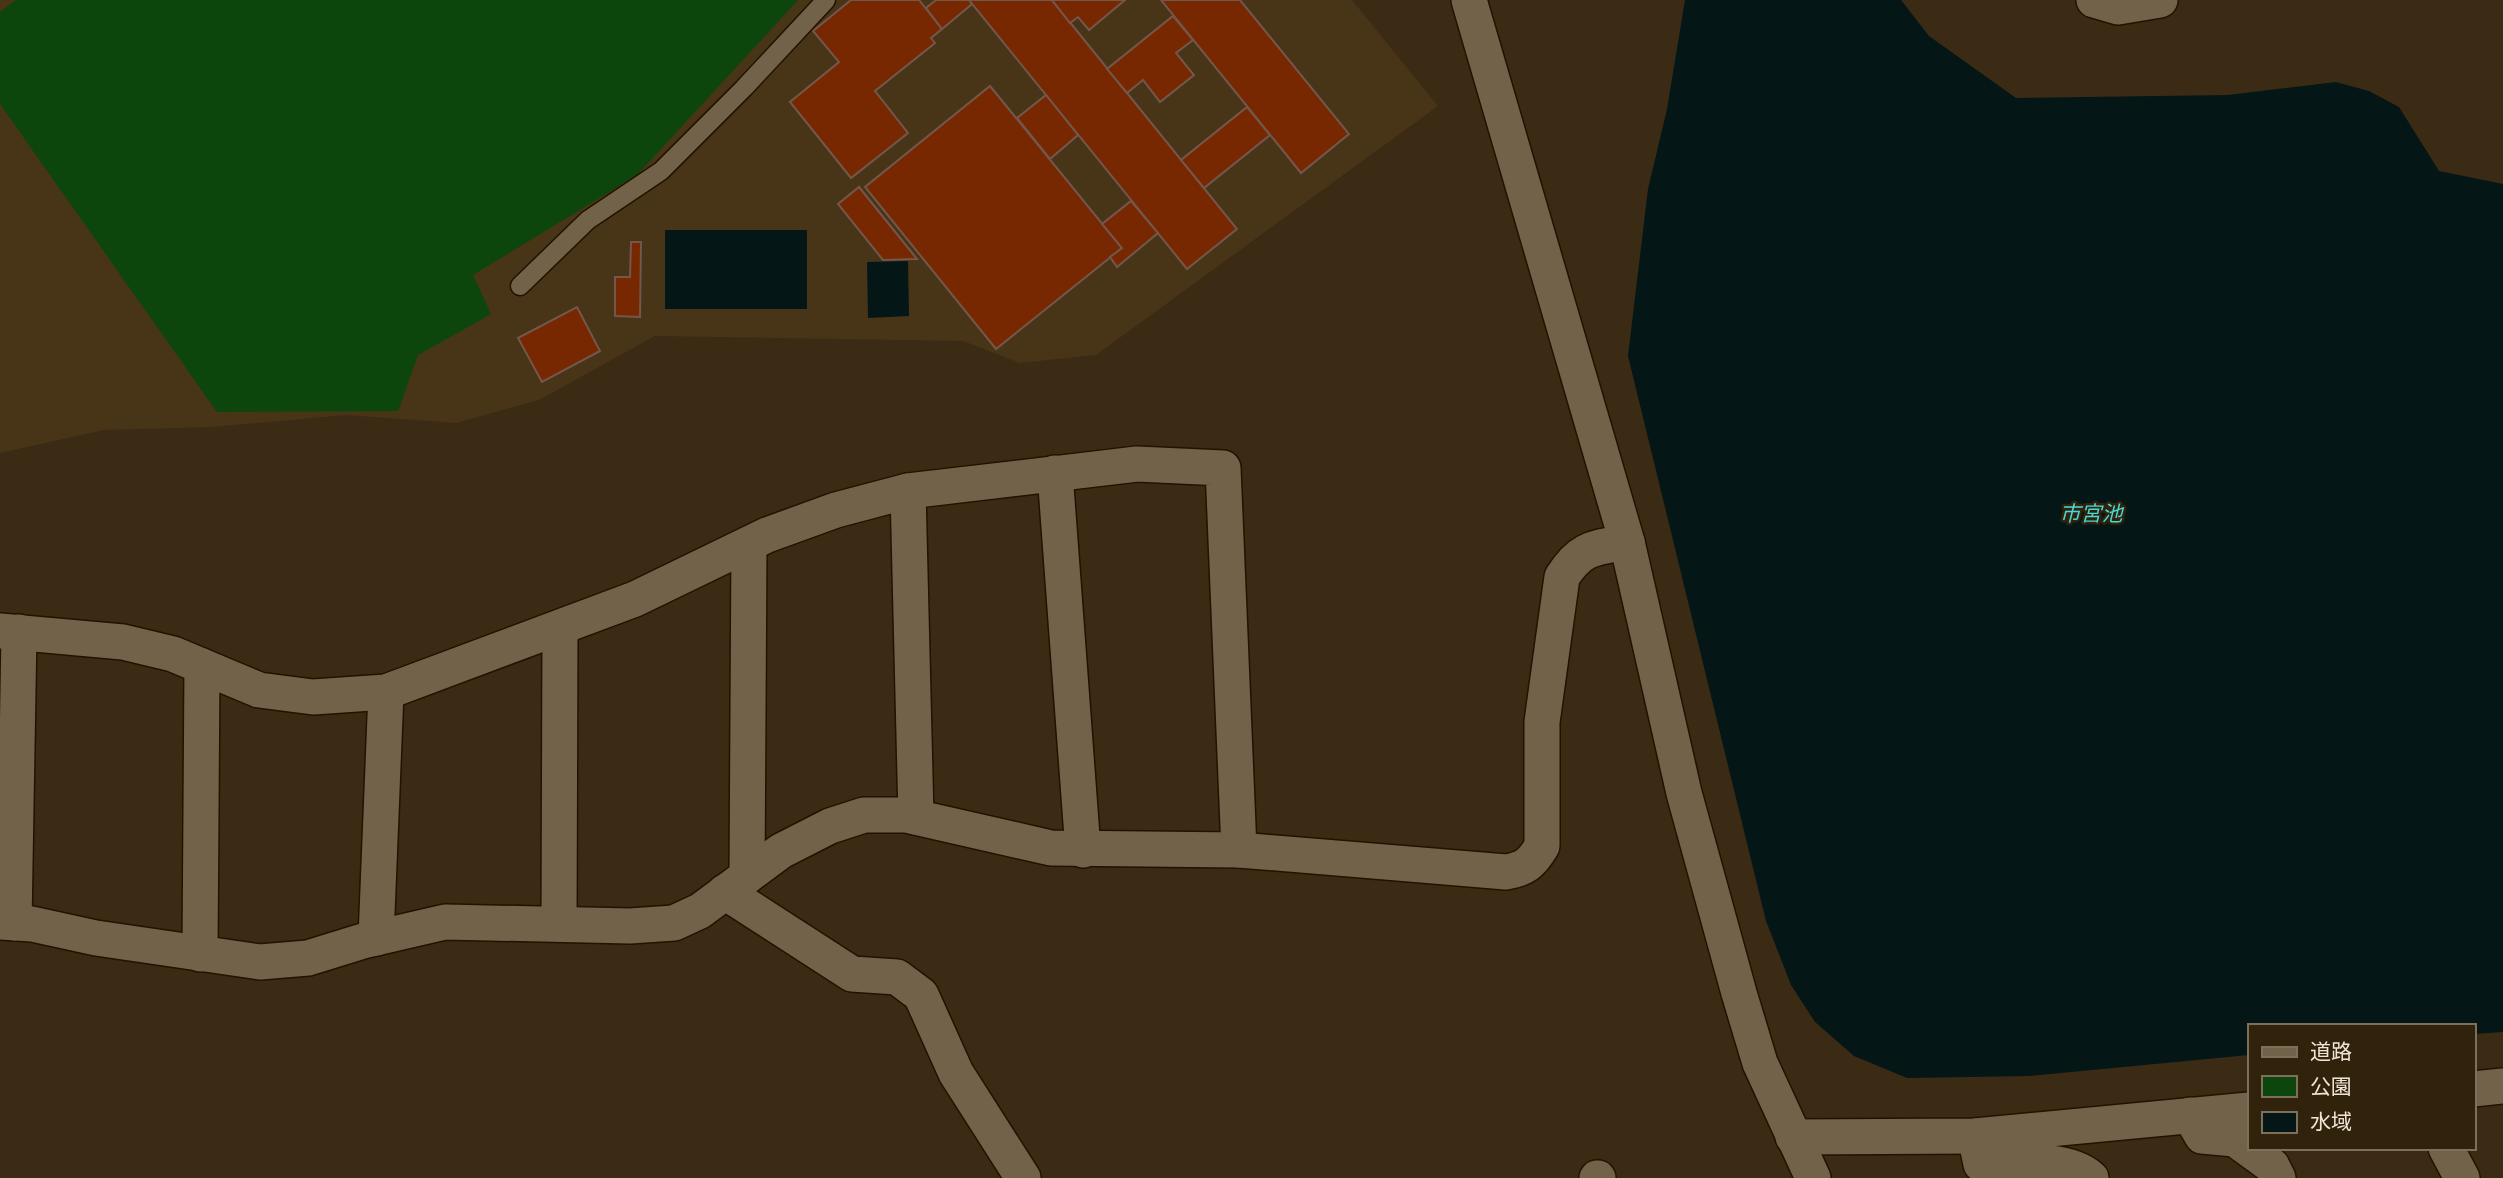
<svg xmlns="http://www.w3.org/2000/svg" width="2503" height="1178" font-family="'Roboto Condensed','Noto Sans JP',sans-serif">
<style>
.built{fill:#483417}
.green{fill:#0c460d}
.water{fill:#051616}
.building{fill:#782800;stroke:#73574c;stroke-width:2}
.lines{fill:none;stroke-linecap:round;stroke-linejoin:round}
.service-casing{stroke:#211300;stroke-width:21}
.minor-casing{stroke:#211300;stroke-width:38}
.service{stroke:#73624a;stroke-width:18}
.minor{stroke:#73624a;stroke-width:35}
.labels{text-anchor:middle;stroke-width:5;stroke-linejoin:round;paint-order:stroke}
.water-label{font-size:21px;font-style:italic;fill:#47d8d8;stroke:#30220b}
</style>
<rect width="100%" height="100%" fill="#3b2b15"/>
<!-- built -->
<path class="built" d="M0,0H1352L1438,106L1096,355L1020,363L963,341L655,336L539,400L456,423L346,415L212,427L104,430L0,453Z"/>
<!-- green -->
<path class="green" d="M16,0H798L637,175L473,275L491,314L418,355L398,411L217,412L0,104V12Z"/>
<!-- water -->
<g class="water">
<path d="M1685,0H1901L1929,36L2016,98L2228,95L2336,82L2369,91L2399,107L2439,171L2503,184V1032L2473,1034V1026H2249V1055L2030,1076L1907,1078L1854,1056L1815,1022L1791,985L1766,921L1628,356L1648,189L1667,109Z"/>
<rect x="665" y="230" width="142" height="79"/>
<path d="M908,261L909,316L868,318L867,262Z"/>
</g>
<!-- building -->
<g class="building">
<path d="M851,0H919L942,29L931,38L935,43L875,91L908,133L851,178L790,102L839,62L813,31Z"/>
<path d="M936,0H969L972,4L942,29L926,8Z"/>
<path d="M969,0H1052L1237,229L1187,269Z"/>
<path d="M1052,0H1125L1089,30L1078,17L1070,23Z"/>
<path d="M1161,0H1240L1349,134L1301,173Z"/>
<path d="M1173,16L1193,40L1176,53L1194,75L1160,102L1143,80L1127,93L1107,69Z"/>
<path d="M990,86L1122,248L996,349L865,187Z"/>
<path d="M1046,95L1078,135L1050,159L1017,118Z"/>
<path d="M1247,107L1270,135L1204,188L1181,160Z"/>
<path d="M859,187L917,259L883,260L838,204Z"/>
<path d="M1131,201L1158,233L1117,267L1110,257L1122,248L1102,224Z"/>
<path d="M631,242H641L640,317L615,316V277H630Z"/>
<path d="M577,307L600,351L542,382L518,338Z"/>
</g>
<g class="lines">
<defs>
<path id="service" d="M520,286L588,220L661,171L744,88L826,0"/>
<g id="minor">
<path d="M1469,0L1627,542L1684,793L1739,993L1760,1063L1813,1178"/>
<path d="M2094,0L2118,7L2160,0"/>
<path d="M1055,473L1083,850"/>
<path d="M908,491L916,817"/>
<path d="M0,631L123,642L173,654L259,690L313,697L386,692L635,599L767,535L836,510L908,491L1137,464L1223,468L1239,850"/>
<path d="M747,876L749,544"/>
<path d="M725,892L852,974L897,977L921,995L956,1073L1023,1178"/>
<path d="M0,922L32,924L96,938L260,962L308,958L363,941L445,922L630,926L674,923L700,911L781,851L830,826L864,815H906L1051,848L1239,850L1506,872C1525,869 1532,863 1542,846V722L1562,577C1581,547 1594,548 1627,542"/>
<path d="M14,923L19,632"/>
<path d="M559,924L560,628"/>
<path d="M376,938L386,692"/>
<path d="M200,954L202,666"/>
<path d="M2473,1089L2503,1086"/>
<path d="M2190,1115L2202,1136L2235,1139L2272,1166L2278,1178"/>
<path d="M1975,1136L1981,1164C2014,1164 2065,1155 2091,1178"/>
<path d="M1793,1137L1975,1136L2249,1110"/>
<path d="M2446,1148L2462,1178"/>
<path d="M1597,1178H1598"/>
</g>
</defs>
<!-- service casing -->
<use href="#service" class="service-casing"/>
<!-- minor casing -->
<use href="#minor" class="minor-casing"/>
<!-- service -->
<use href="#service" class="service"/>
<!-- minor -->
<use href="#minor" class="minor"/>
</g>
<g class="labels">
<!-- water labels -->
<g class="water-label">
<text x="2091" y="521">市宮池</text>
</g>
</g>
<!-- legend -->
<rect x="2248" y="1024" width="228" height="126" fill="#30220b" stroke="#7c705d" stroke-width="2"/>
<rect x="2262" y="1047" width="35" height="10" fill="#73624a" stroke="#7c705d" stroke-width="2"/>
<text x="2310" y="1059" font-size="21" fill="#efe5d7">道路</text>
<rect x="2262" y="1076" width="35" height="21" fill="#0c460d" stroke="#7c705d" stroke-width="2"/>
<text x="2310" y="1094" font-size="21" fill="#efe5d7">公園</text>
<rect x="2262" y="1112" width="35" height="21" fill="#051616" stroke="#7c705d" stroke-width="2"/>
<text x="2310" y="1129" font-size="21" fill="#efe5d7">水域</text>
</svg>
